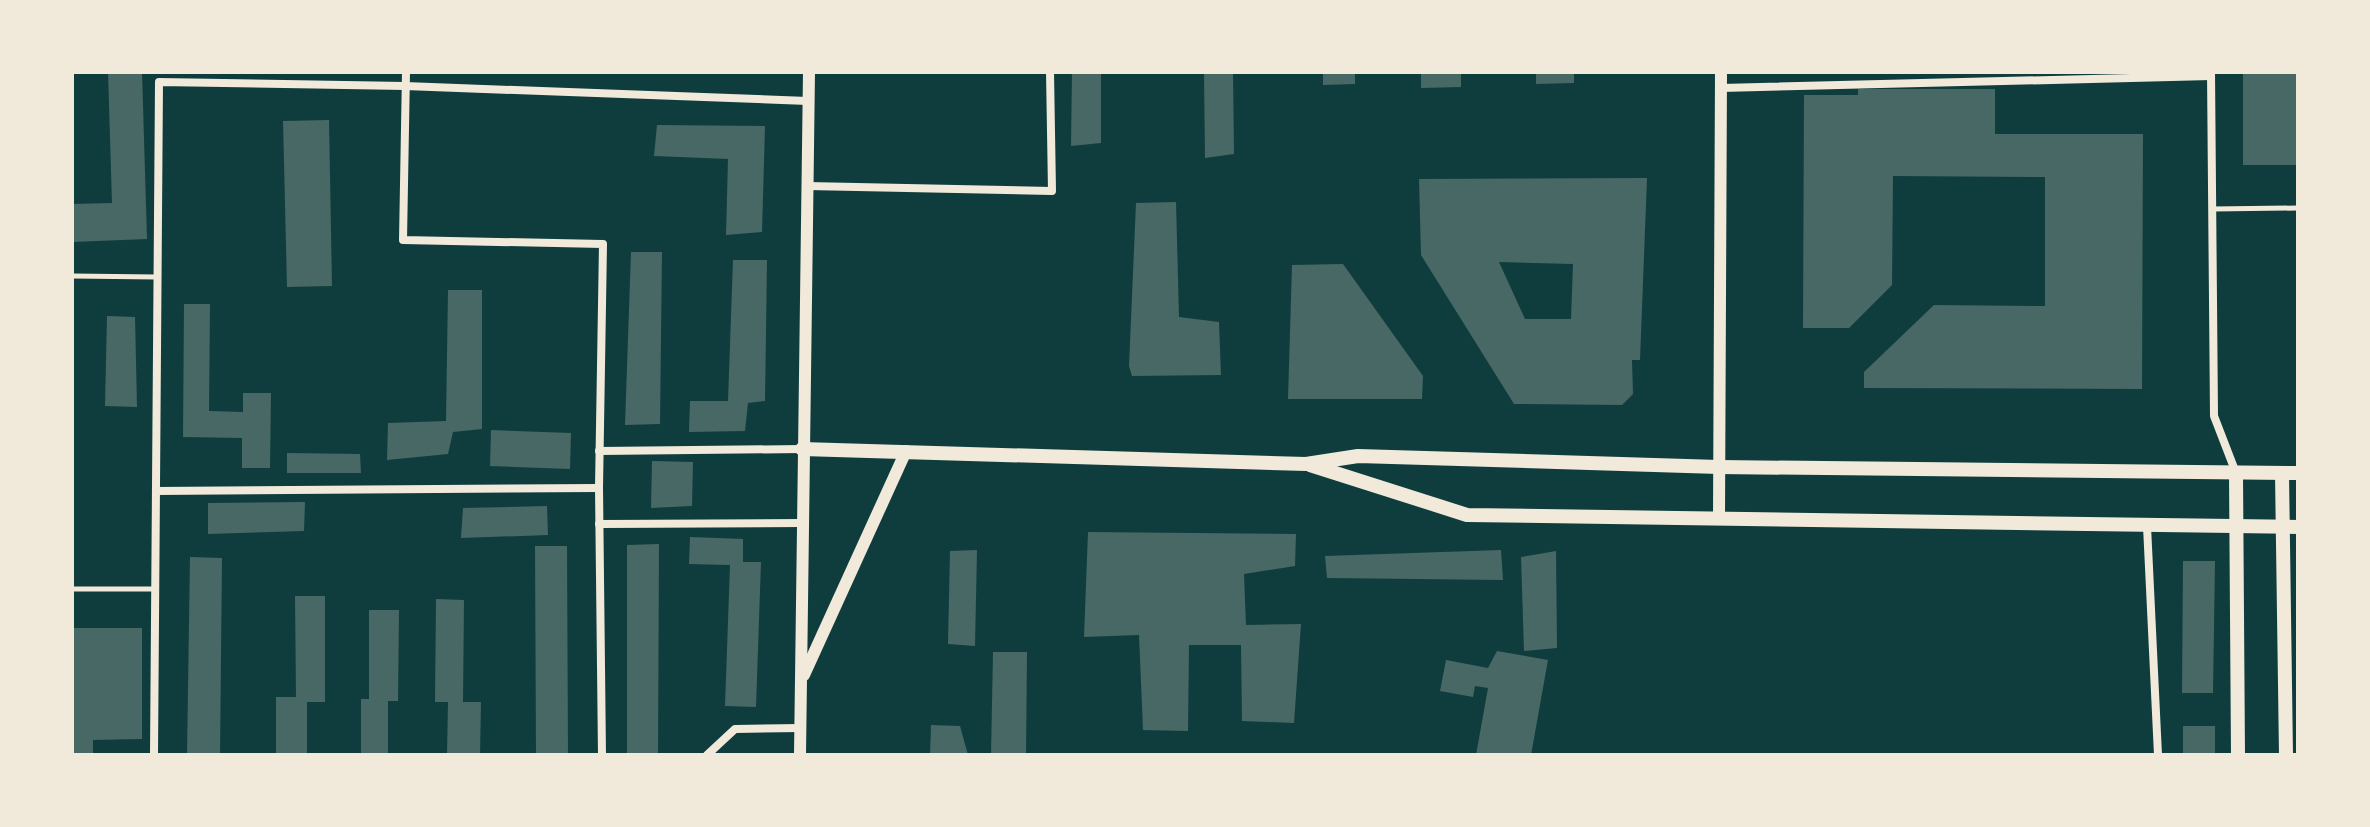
<svg xmlns="http://www.w3.org/2000/svg" width="2370" height="827" font-family="Manrope,sans-serif">
<style>
.building{fill:#486865;fill-rule:evenodd}
.lines{fill:none;stroke-linecap:round;stroke-linejoin:round}
.service{stroke:#f1e9da;stroke-width:5}
.minor{stroke:#f1e9da;stroke-width:8}
.tertiary{stroke:#f1e9da;stroke-width:12}
.secondary{stroke:#f1e9da;stroke-width:14}
</style>
<rect width="100%" height="100%" fill="#0f3d3e"/>
<!-- building -->
<g class="building">
<path d="M108,72H142L147,239L72,242V204L112,203Z"/>
<path d="M1072,72H1101V143L1071,146Z"/>
<path d="M1204,72H1233L1234,154L1205,158Z"/>
<path d="M1323,72H1355V84L1323,85Z"/>
<path d="M1421,72H1461V87L1421,88Z"/>
<path d="M1536,72H1574V83L1536,84Z"/>
<rect x="2243" y="72" width="54" height="93"/>
<path d="M1858,89H1995V134H2143L2142,389L1864,388V372L1934,305L2045,306V177L1893,176L1892,285L1849,328H1803L1804,95H1858Z"/>
<path d="M329,120L332,286L287,287L283,121Z"/>
<path d="M657,125L765,126L762,232L726,235L728,159L654,156Z"/>
<path d="M1647,178L1640,360H1632L1633,394L1622,405L1514,404L1421,255L1419,179ZM1499,262L1573,264L1571,319H1525Z"/>
<path d="M1176,202L1179,317L1219,322L1221,375L1132,376L1129,366L1136,203Z"/>
<path d="M631,252H662L660,424L625,425Z"/>
<path d="M733,260H767L765,401L748,403L745,431L689,432L690,401H728Z"/>
<path d="M1343,264L1423,376L1422,399H1288L1292,265Z"/>
<path d="M448,290H482V429L453,432L448,454L387,460L388,423L446,421Z"/>
<path d="M184,304H210L209,411L243,412V393H271L270,468H242V438L183,437Z"/>
<path d="M107,316L135,317L137,407L105,406Z"/>
<path d="M491,430L571,433L570,469L490,466Z"/>
<path d="M287,453L360,454L361,473H287Z"/>
<path d="M652,461L693,462L692,506L651,508Z"/>
<path d="M305,502L304,531L208,534V503Z"/>
<path d="M547,506L548,535L461,538L463,508Z"/>
<path d="M1088,532L1296,534L1295,566L1244,574L1246,625L1301,624L1294,723L1242,721L1241,645H1189L1188,731L1143,730L1139,635L1084,637Z"/>
<path d="M690,537L743,539V562H761L756,707L725,706L730,565L689,564Z"/>
<path d="M659,544L658,755H627V545Z"/>
<path d="M535,546H567L568,755H536Z"/>
<path d="M977,550L975,646L948,644L950,551Z"/>
<path d="M1501,550L1503,580L1327,578L1325,556Z"/>
<path d="M1556,551L1557,648L1524,651L1521,557Z"/>
<path d="M190,557L222,558L220,755H187Z"/>
<path d="M2183,561H2215L2213,693H2182Z"/>
<path d="M295,596H325V702H307V755H276V697H296Z"/>
<path d="M436,599L464,600L463,702H481L480,755H447L448,702H435Z"/>
<path d="M369,610H399L398,701H388V755H361V699H369Z"/>
<path d="M72,628H142V739L93,740V755H72Z"/>
<path d="M1497,651L1548,660L1531,755H1476L1488,688L1475,686L1473,697L1440,691L1446,660L1488,668Z"/>
<path d="M993,652H1027L1026,755H991Z"/>
<path d="M931,725L960,726L968,755H930Z"/>
<rect x="2183" y="726" width="32" height="29"/>
</g>
<g class="lines">
<!-- service -->
<g class="service">
<path d="M2213,209L2298,208"/>
<path d="M72,276L157,277"/>
<path d="M72,589H155"/>
</g>
<!-- minor -->
<g class="minor">
<path d="M406,72L403,240L603,244L599,488L602,755"/>
<path d="M2211,72L2214,416L2236,473"/>
<path d="M1721,88L2211,76"/>
<path d="M807,186L1052,191L1050,72"/>
<path d="M599,451L802,449"/>
<path d="M156,491L599,488"/>
<path d="M599,524L803,523"/>
<path d="M2147,526L2158,755"/>
<path d="M154,755L159,82L405,86L808,101"/>
<path d="M707,755L735,729L800,728"/>
</g>
<!-- tertiary -->
<g class="tertiary">
<path d="M1719,518L1721,72"/>
<path d="M804,675L906,451"/>
<path d="M800,755L809,72"/>
</g>
<!-- secondary -->
<g class="secondary">
<path d="M802,449L1306,464L1358,456L1719,467L2298,473"/>
<path d="M1310,465L1467,515L2298,527"/>
<path d="M2282,473L2286,755"/>
<path d="M2236,474L2238,755"/>
</g>
</g>
<!-- border -->
<rect width="2370" height="827" fill="none" stroke="#f1e9da" stroke-width="148"/>
</svg>
